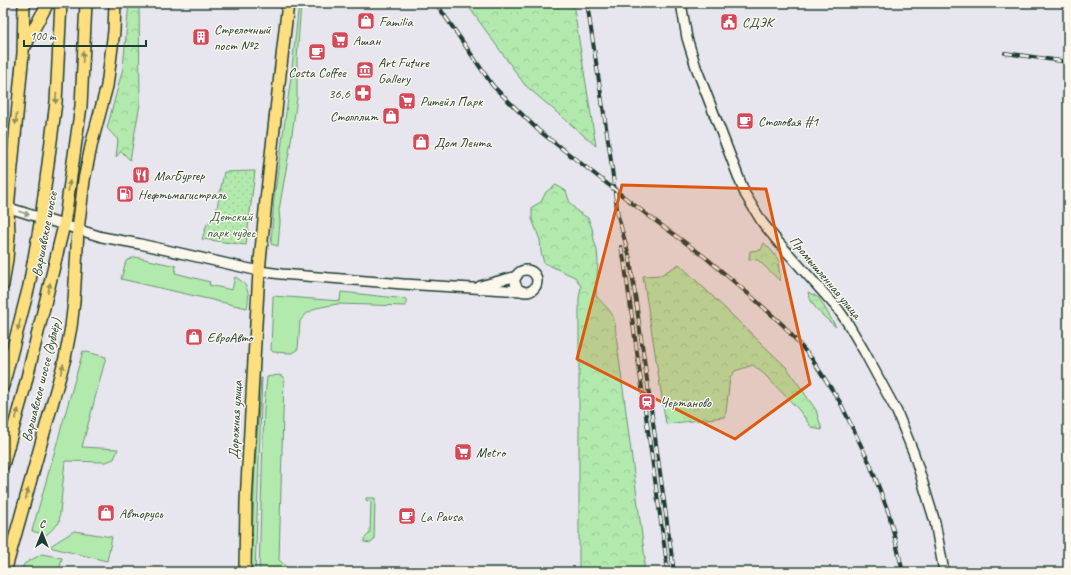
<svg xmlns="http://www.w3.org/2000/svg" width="1071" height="575" font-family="Caveat,sans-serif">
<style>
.grass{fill:#b2eaae;stroke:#689471}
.forest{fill:url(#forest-crowns);stroke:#689471}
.park{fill:url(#park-dots);stroke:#689471}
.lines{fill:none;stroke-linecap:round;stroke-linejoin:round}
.minor-casing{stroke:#1f3d34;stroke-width:12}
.major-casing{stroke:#1f3d34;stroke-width:14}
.minor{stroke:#fbf7ec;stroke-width:9}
.major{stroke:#fedf80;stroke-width:11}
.rail-casing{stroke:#1f3d34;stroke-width:4}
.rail{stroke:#fbf7ec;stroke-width:2.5;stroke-dasharray:8;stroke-linecap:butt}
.oneway{fill:#8e8e5a}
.oneway2{fill:#8d9a90}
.marked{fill:#de580e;fill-opacity:0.2;stroke:#de580e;stroke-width:3;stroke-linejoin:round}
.labels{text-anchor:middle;stroke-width:3;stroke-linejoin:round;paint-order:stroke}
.poi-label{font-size:14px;fill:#1f3d34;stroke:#fbf7ec;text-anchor:start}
.park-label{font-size:14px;fill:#3c604c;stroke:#fbf7ec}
.street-label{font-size:14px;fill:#1f3d34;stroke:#fbf7ec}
</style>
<defs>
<pattern id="forest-crowns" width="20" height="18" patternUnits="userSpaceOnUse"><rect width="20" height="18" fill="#b2eaae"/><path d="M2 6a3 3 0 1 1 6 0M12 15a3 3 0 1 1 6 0" fill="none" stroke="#99ca96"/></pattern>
<pattern id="park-dots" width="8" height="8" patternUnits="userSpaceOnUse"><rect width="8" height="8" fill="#b2eaae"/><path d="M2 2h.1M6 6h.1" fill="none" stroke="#99ca96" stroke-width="1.8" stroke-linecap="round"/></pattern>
</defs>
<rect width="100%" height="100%" fill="#e7e5ed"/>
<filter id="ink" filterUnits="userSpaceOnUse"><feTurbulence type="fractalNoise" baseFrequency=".025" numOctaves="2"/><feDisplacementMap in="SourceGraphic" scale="8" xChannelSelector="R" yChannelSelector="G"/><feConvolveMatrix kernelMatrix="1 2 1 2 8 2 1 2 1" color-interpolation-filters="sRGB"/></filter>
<g filter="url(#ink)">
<!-- grass -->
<g class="grass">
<path d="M299,3H301L297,59V98L291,141L279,210L280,222L278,246L271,244L274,199L291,77Z"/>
<path d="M135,257L176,266L175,273L210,282L209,285L232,290L235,277C249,284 250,294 247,308L121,279L126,261Z"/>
<path d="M341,292L406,299V306L337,304L316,308L306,314L300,321L298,349L292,353L273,352L271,350L273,296L340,301Z"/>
<path d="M83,351L106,357L82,447L118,449L114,459L106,462L65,461L59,523L46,535L32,531Z"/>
<path d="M279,375L284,377L279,560L292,572H259L264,408L267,377Z"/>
<path d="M261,378H262L255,572H251L255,465Z"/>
<path d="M366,498H375L374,540L371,543L364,542L365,538L370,533L371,502L366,500Z"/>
<path d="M74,531L112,537L107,561L49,547Z"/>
<path d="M42,554L62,558L59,572H21L24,564Z"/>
</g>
<!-- forest -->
<g class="forest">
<path d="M129,3H139L140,104L130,160L121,151L116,157L118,140L107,128L123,68Z"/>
<path d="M466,3H573L596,146L525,85Z"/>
<path d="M556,185L566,191L570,203L578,212L588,218L592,228L594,240L597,250L598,262L596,296C611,312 615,313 616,335L645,559L643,572H579V298L581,286L575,277L544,263L541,252L540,240L532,219V207L541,202L546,192Z"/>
<path d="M764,243L771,250L780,262L778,264L780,275V281L758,260L749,259L750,251L761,250Z"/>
<path d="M679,264L787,368L816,410L822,430L812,428L799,410L764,374L753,365L735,371L730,378L726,412L724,417L666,424L643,276L661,275Z"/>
<path d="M808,292L819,298L836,327C824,317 811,307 808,292Z"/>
</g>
<!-- park -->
<path class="park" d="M255,171L246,245L202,239L207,224L215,218L224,172Z"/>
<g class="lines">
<defs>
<g id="minor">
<path d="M681,3L687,38L696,67L745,194L762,222L779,243L838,309L847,322L864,351L897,412L914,454L935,522L944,572"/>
<path d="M3,206L102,237L140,244L259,271L281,274L403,284L522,291"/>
<circle cx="526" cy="281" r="11"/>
<path d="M480,286L517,276"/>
</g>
<g id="major">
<path d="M26,45L31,34L48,3"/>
<path d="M3,285L7,259L9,235L8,208L23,53L24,3"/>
<path d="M3,386L29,286L41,218L56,102L61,3"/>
<path d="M3,465L24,390L64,225L81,106L86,3"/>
<path d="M5,572L65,358L71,327L74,301L78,230L84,180L92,142L107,86L114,31L115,3"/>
<path d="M245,572L246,502L259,271L266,200L288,3"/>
</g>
</defs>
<!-- minor casing -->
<use href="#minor" class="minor-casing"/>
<!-- major casing -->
<use href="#major" class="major-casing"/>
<!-- minor -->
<use href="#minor" class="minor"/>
<!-- major -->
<use href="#major" class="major"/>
<defs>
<g id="rail">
<path d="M436,3L493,86L538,130L646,214L705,257L752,297L783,325L812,359L840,402L870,464L889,514L903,572"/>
<path d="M587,3L610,153L618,216L630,259L674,572"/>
<path d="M1005,53L1068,62"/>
<path d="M621,247L624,260L668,572"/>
</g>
</defs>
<!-- rail casing -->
<use href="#rail" class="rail-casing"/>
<!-- rail -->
<use href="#rail" class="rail"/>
</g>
<!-- one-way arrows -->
<defs><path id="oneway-solid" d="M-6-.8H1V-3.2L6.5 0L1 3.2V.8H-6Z"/></defs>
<g class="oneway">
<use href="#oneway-solid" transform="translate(83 57) rotate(-87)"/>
<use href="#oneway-solid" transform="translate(56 98) rotate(94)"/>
<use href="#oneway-solid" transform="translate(16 119) rotate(96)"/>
<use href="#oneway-solid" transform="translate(69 186) rotate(-82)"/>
<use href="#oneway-solid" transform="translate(49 288) rotate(-77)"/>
<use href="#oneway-solid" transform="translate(19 325) rotate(104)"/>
<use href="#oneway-solid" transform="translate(62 369) rotate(-74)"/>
<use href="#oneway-solid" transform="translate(17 414) rotate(-74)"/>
<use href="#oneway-solid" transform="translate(27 494) rotate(-74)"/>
</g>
<use class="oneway2" href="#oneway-solid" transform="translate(24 213) rotate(17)"/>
</g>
<!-- marked area -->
<path class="marked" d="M622,185L766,189L810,384L735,439L577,359Z"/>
<!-- icons -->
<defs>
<symbol id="shop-square" viewBox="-11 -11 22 22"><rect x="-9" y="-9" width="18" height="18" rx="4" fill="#d1495b" stroke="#fbf7ec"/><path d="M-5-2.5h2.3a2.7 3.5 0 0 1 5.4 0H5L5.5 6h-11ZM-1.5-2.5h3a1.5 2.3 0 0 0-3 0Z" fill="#fff"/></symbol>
<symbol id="civic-square" viewBox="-11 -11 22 22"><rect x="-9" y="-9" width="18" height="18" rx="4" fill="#d1495b" stroke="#fbf7ec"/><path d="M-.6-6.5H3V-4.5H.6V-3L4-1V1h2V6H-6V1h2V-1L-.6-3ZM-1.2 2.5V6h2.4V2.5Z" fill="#fff"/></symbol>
<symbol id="building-square" viewBox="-11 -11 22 22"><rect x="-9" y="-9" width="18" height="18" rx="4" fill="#d1495b" stroke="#fbf7ec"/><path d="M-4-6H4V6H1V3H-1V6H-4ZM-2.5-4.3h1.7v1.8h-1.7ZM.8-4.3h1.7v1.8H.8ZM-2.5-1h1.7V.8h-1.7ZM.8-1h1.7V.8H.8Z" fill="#fff"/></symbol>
<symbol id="supermarket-square" viewBox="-11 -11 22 22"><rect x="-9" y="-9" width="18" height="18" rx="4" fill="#d1495b" stroke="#fbf7ec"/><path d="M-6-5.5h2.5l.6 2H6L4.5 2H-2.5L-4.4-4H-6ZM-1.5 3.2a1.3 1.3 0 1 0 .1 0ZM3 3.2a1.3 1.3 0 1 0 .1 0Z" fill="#fff"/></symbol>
<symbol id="cafe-square" viewBox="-11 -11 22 22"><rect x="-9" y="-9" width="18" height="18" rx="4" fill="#d1495b" stroke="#fbf7ec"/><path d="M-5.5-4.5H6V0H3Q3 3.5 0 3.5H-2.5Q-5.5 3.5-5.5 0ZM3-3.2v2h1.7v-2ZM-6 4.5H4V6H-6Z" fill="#fff"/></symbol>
<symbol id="museum-square" viewBox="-11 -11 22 22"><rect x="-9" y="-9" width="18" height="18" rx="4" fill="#d1495b" stroke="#fbf7ec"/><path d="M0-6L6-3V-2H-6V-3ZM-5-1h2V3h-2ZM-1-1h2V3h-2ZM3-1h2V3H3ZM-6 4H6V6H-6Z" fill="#fff"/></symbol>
<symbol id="pharmacy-square" viewBox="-11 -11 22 22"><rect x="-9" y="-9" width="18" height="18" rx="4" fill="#d1495b" stroke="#fbf7ec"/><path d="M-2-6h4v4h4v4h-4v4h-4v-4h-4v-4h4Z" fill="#fff"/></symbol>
<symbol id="restaurant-square" viewBox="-11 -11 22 22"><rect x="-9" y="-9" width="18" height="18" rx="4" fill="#d1495b" stroke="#fbf7ec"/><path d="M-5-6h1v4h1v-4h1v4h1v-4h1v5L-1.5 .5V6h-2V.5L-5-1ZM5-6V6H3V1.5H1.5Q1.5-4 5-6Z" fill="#fff"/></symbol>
<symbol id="fuel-square" viewBox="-11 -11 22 22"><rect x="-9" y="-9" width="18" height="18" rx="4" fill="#d1495b" stroke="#fbf7ec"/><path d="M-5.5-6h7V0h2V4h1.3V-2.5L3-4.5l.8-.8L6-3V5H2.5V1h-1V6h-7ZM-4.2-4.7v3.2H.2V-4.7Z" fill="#fff"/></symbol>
<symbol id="station-square" viewBox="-11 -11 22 22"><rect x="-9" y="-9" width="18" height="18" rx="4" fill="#d1495b" stroke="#fbf7ec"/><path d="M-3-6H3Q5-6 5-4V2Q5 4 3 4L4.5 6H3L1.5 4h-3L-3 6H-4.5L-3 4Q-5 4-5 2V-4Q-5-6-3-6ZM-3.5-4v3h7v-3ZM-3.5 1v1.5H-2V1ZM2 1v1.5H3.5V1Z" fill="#fff"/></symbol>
</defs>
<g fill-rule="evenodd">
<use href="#shop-square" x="356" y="11" width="20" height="20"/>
<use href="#civic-square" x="719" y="12" width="20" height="20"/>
<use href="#building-square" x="191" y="27" width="20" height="20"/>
<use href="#supermarket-square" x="330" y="30" width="20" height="20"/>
<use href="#cafe-square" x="307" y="42" width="20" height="20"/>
<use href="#museum-square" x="355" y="60" width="20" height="20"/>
<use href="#pharmacy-square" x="353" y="83" width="20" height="20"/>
<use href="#supermarket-square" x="397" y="91" width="20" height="20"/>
<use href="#shop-square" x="381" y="106" width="20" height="20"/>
<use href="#cafe-square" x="735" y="111" width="20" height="20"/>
<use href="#shop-square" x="411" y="132" width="20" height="20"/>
<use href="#restaurant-square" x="131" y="165" width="20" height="20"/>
<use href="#fuel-square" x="115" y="184" width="20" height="20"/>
<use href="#shop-square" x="184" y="327" width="20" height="20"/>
<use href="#station-square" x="637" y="392" width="20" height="20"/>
<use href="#supermarket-square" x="453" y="442" width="20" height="20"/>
<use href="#shop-square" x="96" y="503" width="20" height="20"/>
<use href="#cafe-square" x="397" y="506" width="20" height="20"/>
</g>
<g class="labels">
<!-- poi labels -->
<g class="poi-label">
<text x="379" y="26">Familia</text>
<text x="742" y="27">СДЭК</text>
<text x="214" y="34">Стрелочный<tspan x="214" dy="16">пост №2</tspan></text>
<text x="353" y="45">Ашан</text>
<text x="378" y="67">Art Future<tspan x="378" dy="16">Gallery</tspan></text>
<text x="317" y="77" text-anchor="middle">Costa Coffee</text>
<text x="350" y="98" text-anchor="end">36,6</text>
<text x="420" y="106">Ритейл Парк</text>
<text x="378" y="121" text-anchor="end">Столплит</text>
<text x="758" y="126">Столовая #1</text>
<text x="434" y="147">Дом Лента</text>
<text x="154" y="180">МагБургер</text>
<text x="138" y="199">Нефтьмагистраль</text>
<text x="207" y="342">ЕвроАвто</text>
<text x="660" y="407">Чертаново</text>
<text x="476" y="457">Metro</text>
<text x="119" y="518">Авторусь</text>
<text x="420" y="521">La Pausa</text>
</g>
<!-- park labels -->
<g class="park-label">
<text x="231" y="221">Детский<tspan x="231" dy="16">парк чудес</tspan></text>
</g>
<!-- street labels -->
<g class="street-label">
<text transform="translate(44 234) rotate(-79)" y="5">Варшавское шоссе</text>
<text transform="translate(826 277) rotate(50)" y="5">Промышленная улица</text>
<text transform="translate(41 380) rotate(-76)" y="5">Варшавское шоссе (дублёр)</text>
<text transform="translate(235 420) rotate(-87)" y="5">Дорожная улица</text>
</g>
</g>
<!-- margin -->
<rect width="1071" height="575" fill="none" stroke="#fbf7ec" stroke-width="16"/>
<rect x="8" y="8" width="1055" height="559" fill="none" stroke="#1f3d34" stroke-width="1.5" filter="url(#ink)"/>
<!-- north arrow -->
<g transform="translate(42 533)" stroke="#fbf7ec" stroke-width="3" paint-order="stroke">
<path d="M0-3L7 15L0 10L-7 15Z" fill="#1f3d34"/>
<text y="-6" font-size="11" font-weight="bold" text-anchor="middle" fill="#1f3d34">С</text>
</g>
<!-- scale -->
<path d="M24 40v6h122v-6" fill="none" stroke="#1f3d34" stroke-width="2"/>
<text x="30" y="40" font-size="12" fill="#1f3d34" stroke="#fbf7ec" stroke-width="3" paint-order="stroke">100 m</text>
</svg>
